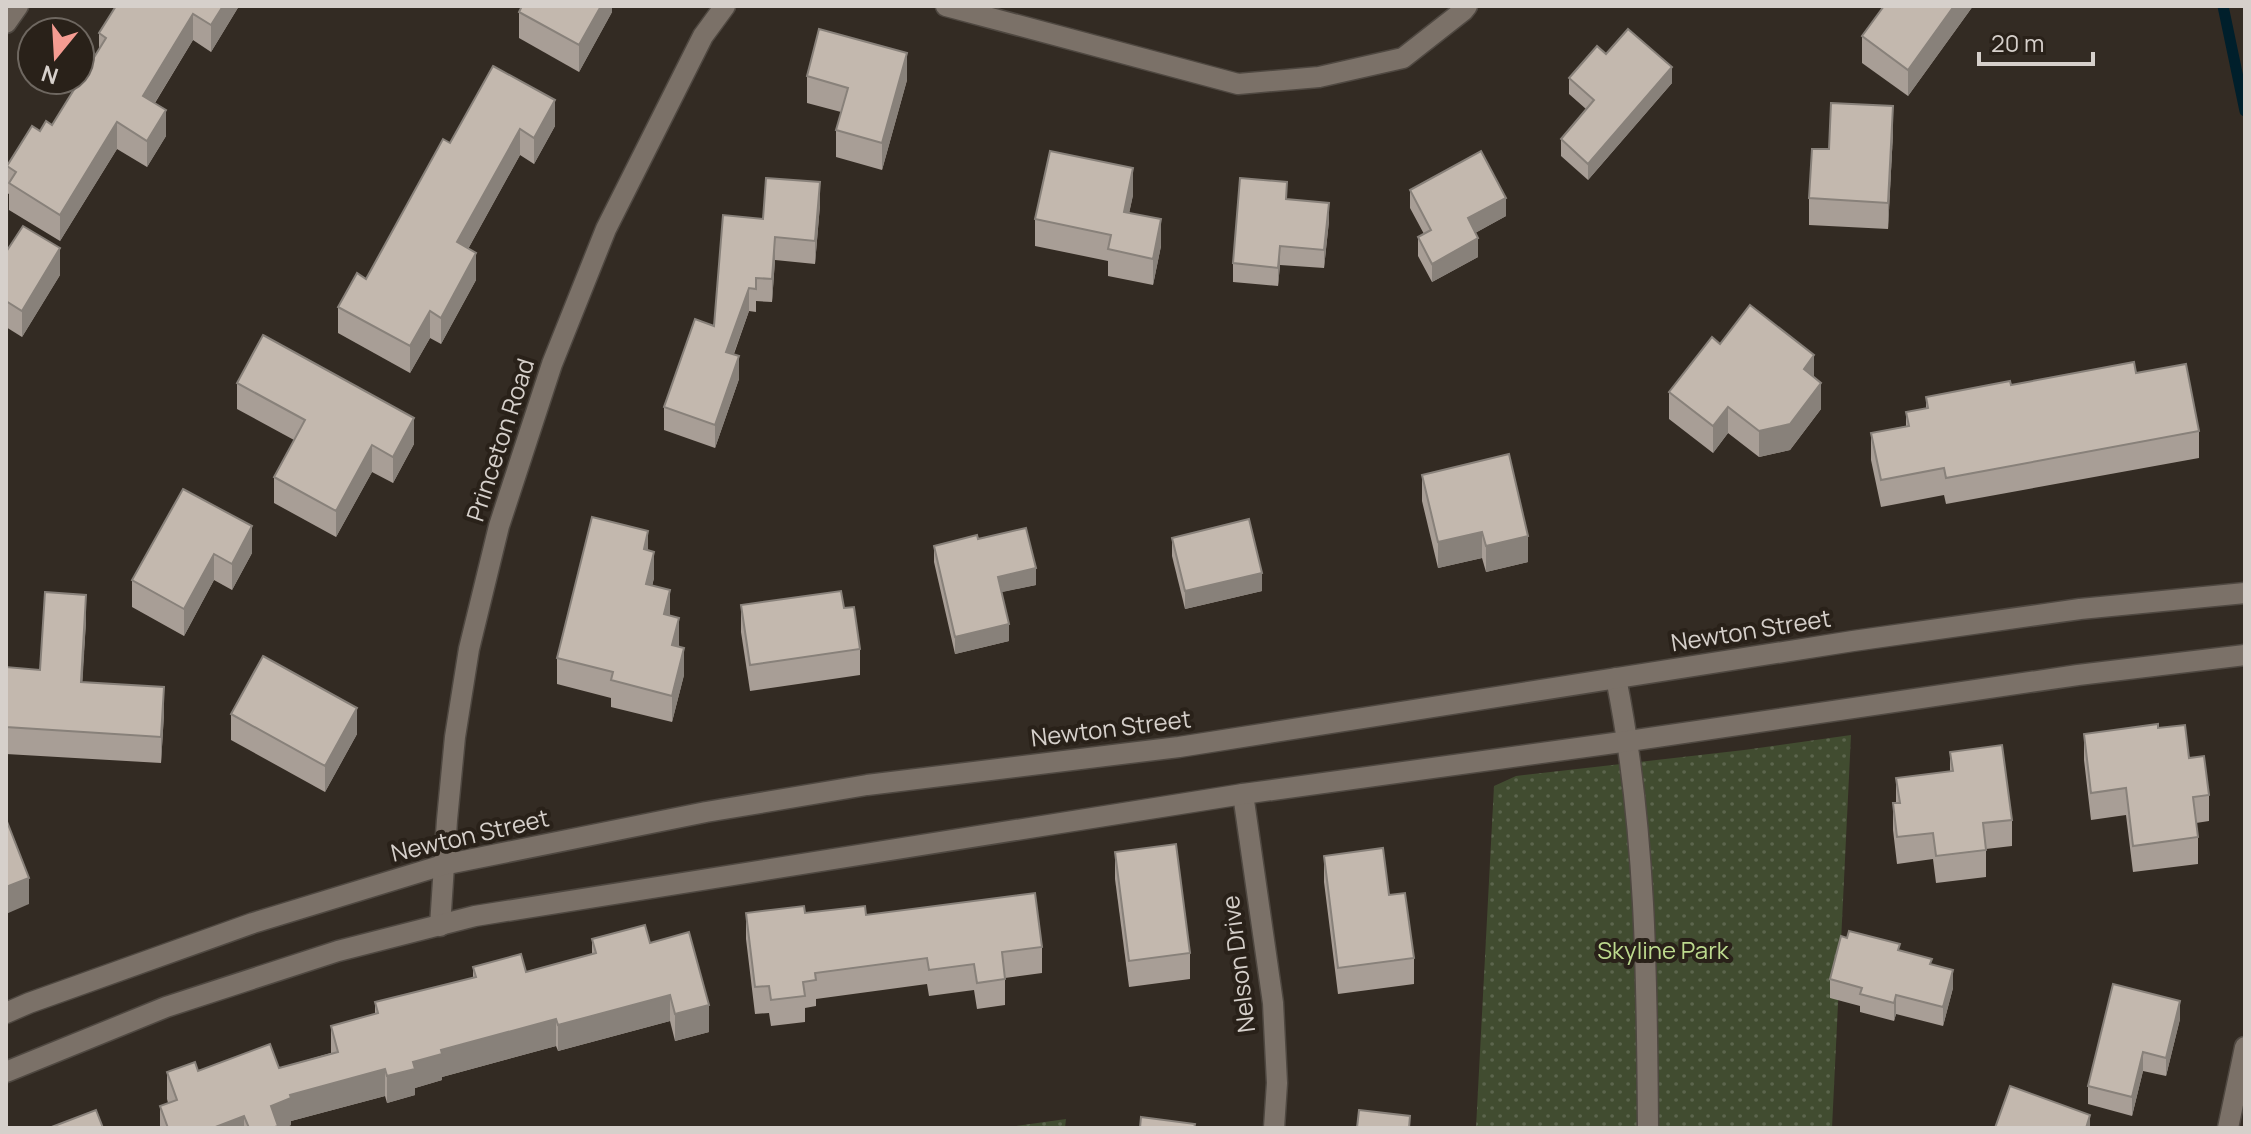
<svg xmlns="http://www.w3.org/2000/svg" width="2251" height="1134" font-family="Manrope,sans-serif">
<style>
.park{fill:url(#park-dots)}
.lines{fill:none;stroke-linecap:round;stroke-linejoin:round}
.stream{stroke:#001f2b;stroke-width:11}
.street-casing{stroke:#4f4841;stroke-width:23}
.secondary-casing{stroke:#4f4841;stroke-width:23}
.street{stroke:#7b7168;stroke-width:20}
.secondary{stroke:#7b7168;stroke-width:20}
.wall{fill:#a89e96}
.shaded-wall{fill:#88817a}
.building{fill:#c3b8ae;stroke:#88817a;stroke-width:2}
.labels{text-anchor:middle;stroke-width:8;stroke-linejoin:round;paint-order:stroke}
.street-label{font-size:24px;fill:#d6d0cb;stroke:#292119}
.park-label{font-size:24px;fill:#bdda8e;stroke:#292119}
</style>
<defs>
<pattern id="park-dots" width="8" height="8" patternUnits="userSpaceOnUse" patternTransform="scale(2)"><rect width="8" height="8" fill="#414c30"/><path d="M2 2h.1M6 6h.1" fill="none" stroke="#5c654d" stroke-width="1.8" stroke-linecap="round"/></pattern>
</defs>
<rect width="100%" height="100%" fill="#332b23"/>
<!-- park -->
<g class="park">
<path d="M1851,735L1832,1128H1476L1494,786L1516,776L1744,750Z"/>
<path d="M1066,1119L1065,1128H1002Z"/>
</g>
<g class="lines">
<!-- stream -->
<path class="stream" d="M2223,6L2245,111"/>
<defs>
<g id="street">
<path d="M946,6L1238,84L1319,77L1403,58L1463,11L1467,6"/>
<path d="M1616,678C1646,826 1647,977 1648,1128"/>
<path d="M1243,794L1273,1003L1277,1083L1274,1128"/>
<path d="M440,926L447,820L455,737L469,649L499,526L552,364L606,229L703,36L725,6"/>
<path d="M2228,1128L2245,1047"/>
</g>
<g id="secondary">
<path d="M6,23L18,6"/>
<path d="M6,1013L29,1003L253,923L443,865L706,812L867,785L1179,747L1853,641L2080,609L2245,593"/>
<path d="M6,1072L166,1007L338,951L475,916L1243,794L1629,741L2078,675L2245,655"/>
</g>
</defs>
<!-- street casing -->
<use href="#street" class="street-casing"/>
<!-- secondary casing -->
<use href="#secondary" class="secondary-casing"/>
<!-- street -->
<use href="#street" class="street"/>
<!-- secondary -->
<use href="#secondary" class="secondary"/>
</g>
<!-- wall -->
<g class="wall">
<path d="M239,6L211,52L193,40L155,103L166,136L147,167L117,149L60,241L9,210V194L7,193V166L40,131L52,125L99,49V33Z"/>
<path d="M612,6V12L579,72L519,38V12Z"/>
<path d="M1884,6H1973L1908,96L1862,63V36Z"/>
<path d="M2244,10H2245V39L2244,37Z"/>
<path d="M1606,54L1672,83L1588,180L1561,156V139L1586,109L1569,94V78Z"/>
<path d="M493,66L555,126L534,164L520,155L468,249L476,280L441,344L430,338L410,373L338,333V307L366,279L450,143Z"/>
<path d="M807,76L907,80L882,170L836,157V130L841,112L807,103Z"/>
<path d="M1893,133L1888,229L1809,225V198L1829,149Z"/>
<path d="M1410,190L1506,216L1475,233L1478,257L1432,282L1418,256V237L1424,234L1410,208Z"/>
<path d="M1133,195L1129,213L1161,246L1153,285L1108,276V261L1035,246V219Z"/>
<path d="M1287,199L1329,221L1324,268L1280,265L1278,286L1233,282V263Z"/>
<path d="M820,205L815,264L775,260L772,302L756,301V312L749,311L734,354L739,379L715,448L664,430V407L714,326L763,219Z"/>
<path d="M6,252L60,275L22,337L6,327Z"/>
<path d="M1720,344L1814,378L1821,409L1790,450L1759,457L1728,433L1713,453L1669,419V392Z"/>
<path d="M2136,373L2199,431V458L1946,504L1944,495L1881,507L1871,460V433L1906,426V412L1926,408V397L2011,385Z"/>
<path d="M237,383L414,444L393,483L372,472L336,537L274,503V477L294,440L237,409Z"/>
<path d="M1422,475L1528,562L1486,572L1482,558L1438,568L1422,501Z"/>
<path d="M183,489L252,553L232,590L214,580L184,636L132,607V580Z"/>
<path d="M1172,538L1262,591L1185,609L1172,556Z"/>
<path d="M978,539L1036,585L1001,592L1009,641L955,654L934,562V546Z"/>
<path d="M648,550L654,578L652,586L670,616L679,645L684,675L672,722L611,707V698L557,684V658Z"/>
<path d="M741,605L844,608L860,649V675L750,691L741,632Z"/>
<path d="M86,621L82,682L164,714L161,763L6,754V667L40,670Z"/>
<path d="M231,714L357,734L325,792L231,740Z"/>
<path d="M2158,728L2209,795V821L2196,823L2198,837V864L2133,872L2126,815L2091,820L2084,760V734Z"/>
<path d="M1950,752L2012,820V846L1986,849V877L1936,883L1933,859L1897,864L1893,830V803H1896V778L1950,771Z"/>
<path d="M1115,852L1190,953V979L1129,987L1115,879Z"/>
<path d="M1324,856L1389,895L1414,958V984L1338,994L1324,882Z"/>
<path d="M746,913L866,915L1042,947V973L1005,978V1005L977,1009L974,990L929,996L927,984L816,999V1006L805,1008V1022L771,1026L769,1013L755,1014L746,939Z"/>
<path d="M592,939L650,943L709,1032L675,1041L670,1021L558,1051L556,1046L442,1077V1080L415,1088V1095L387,1103L385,1096L291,1121V1125L283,1128H160V1106L168,1103L167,1099V1072L279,1068L331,1053V1026L375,1014V1002L473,978V967L526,972L592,954Z"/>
<path d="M1900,951L1932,965L1953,988L1943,1026L1896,1014L1894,1021L1860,1012V1006L1830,998V979Z"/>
<path d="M2180,1019L2166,1076L2143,1071L2132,1116L2088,1104V1086Z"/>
</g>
<!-- shaded-wall -->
<g class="shaded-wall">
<path d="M223,6H239L211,52V25Z"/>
<path d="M601,6H612V12L579,72V45Z"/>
<path d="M1954,6H1973L1908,96V70Z"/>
<path d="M193,14V40L143,122V96Z"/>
<path d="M907,53V80L882,170V143Z"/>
<path d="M1672,67V83L1588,180V164Z"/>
<path d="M555,100V126L534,164V138Z"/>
<path d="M1893,106V133L1888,229V203Z"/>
<path d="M166,110V136L147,167V141Z"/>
<path d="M117,122V149L60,241V215Z"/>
<path d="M520,129V155L457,269V242Z"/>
<path d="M1133,168V195L1124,238V212Z"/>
<path d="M820,182V205L815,264V241Z"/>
<path d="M1506,198V216L1468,237V218Z"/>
<path d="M1329,203V221L1324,268V250Z"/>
<path d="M1161,219V246L1153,285V259Z"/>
<path d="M775,237V260L772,302V279Z"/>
<path d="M1478,238V257L1432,282V264Z"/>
<path d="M1280,246V265L1278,286V268Z"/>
<path d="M60,248V275L22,337V311Z"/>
<path d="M476,253V280L441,344V318Z"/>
<path d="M749,288V311L726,375V352Z"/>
<path d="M430,311V338L410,373V346Z"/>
<path d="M1814,355V382L1804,369Z"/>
<path d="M739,356V379L715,448V425Z"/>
<path d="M1821,383V409L1790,450L1759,457V431Z"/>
<path d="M1728,407V433L1713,453V426Z"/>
<path d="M414,418V444L393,483V457Z"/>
<path d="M372,445V472L336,537V511Z"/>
<path d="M252,526V553L232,590V564Z"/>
<path d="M648,531V558L644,549Z"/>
<path d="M1482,532V558L1438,568V542Z"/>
<path d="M1528,536V562L1486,572V546Z"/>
<path d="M654,552V578L646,611V584Z"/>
<path d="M214,554V580L184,636V609Z"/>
<path d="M1036,568V585L998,593V577Z"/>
<path d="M1262,573V591L1185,609V591Z"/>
<path d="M670,590V617L664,614Z"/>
<path d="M86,595V621L81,708V682Z"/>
<path d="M679,618V645L672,672V645Z"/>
<path d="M1009,624V641L955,654V637Z"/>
<path d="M684,648V675L672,722V696Z"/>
<path d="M164,687V714L161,763V737Z"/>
<path d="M357,708V734L325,792V766Z"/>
<path d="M29,878V904L6,914V887Z"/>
<path d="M1953,970V988L1943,1026V1007Z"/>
<path d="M670,995V1021L558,1051V1025Z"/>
<path d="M1896,995V1014L1894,1021V1003Z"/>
<path d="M2180,1001V1019L2166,1076V1058Z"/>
<path d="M709,1005V1032L675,1041V1014Z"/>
<path d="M556,1019V1046L442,1077V1080L415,1088V1095L387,1103V1076L413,1062L441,1050Z"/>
<path d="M2143,1052V1071L2132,1116V1097Z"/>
<path d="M385,1069V1096L291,1121V1125L283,1128H271V1106L290,1095Z"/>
<path d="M2090,1115V1128H2086Z"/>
<path d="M244,1116V1128H213Z"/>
</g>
<!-- building -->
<g class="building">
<path d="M116,6H223L211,25L193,14L143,96L166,110L147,141L117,122L60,215L9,183L16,172L7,166L32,126L40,131L46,121L52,125L106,38L99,33Z"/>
<path d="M522,6H601L579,45L519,12Z"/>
<path d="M1884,6H1954L1908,70L1862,36Z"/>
<path d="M819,29L907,53L882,143L836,130L848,88L807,76Z"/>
<path d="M1628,29L1672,67L1588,164L1561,139L1594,100L1569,78L1597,46L1606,54Z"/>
<path d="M493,66L555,100L534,138L520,129L457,242L476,253L441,318L430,311L410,346L338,307L357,273L366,279L443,139L450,143Z"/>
<path d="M1831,103L1893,106L1888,203L1809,198L1812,149H1829Z"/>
<path d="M1050,151L1133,168L1124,212L1161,219L1153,259L1108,249L1111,235L1035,219Z"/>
<path d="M1481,151L1506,198L1468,218L1478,238L1432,264L1418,237L1431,230L1410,190Z"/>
<path d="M766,178L820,182L815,241L775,237L772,279L756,278V289L749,288L726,352L739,356L715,425L664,407L695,319L714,326L723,215L763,219Z"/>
<path d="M1240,178L1287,182L1286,199L1329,203L1324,250L1280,246L1278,268L1233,263Z"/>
<path d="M23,226L60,248L22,311L6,301V252Z"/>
<path d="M1750,305L1814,355L1804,369L1821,383L1790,424L1759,431L1728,407L1713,426L1669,392L1712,337L1720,344Z"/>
<path d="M263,335L414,418L393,457L372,445L336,511L274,477L305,420L237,383Z"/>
<path d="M2134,362L2136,373L2186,364L2199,431L1946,478L1944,468L1881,480L1871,433L1909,426L1906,412L1928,408L1926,397L2010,381L2011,385Z"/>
<path d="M1509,454L1528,536L1486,546L1482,532L1438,542L1422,475Z"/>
<path d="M183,489L252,526L232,564L214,554L184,609L132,580Z"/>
<path d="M592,517L648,531L644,549L654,552L646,584L670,590L664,614L679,618L672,645L684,648L672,696L611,680L613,672L557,658Z"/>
<path d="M1249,519L1262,573L1185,591L1172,538Z"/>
<path d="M1026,528L1036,568L998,577L1009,624L955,637L934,546L977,535L978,539Z"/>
<path d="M841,591L844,608L854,607L860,649L750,665L741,605Z"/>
<path d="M45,592L86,595L81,682L164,687L161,737L6,727V667L40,670Z"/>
<path d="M263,656L357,708L325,766L231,714Z"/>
<path d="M2158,724V728L2185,725L2189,758L2204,756L2209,795L2193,797L2198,837L2133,846L2126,788L2091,793L2084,734Z"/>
<path d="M2002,745L2012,820L1983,823L1986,850L1936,856L1933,833L1897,837L1893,803H1900L1896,778L1953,771L1950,752Z"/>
<path d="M6,819L29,878L6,887Z"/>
<path d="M1176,844L1190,953L1129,961L1115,852Z"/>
<path d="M1383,848L1389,895L1405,893L1414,958L1338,968L1324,856Z"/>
<path d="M1035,893L1042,947L1002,952L1005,979L977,983L974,964L929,970L927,958L815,973L816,980L803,982L805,996L771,1000L769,986L755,987L746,913L804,906L805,913L865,906L866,915Z"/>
<path d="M645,925L650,943L689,932L709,1005L675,1014L670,995L558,1025L556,1019L441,1050L442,1054L413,1062L415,1069L387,1076L385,1069L290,1095L291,1098L271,1106L278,1126L272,1128H249L244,1116L213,1128H168L160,1106L177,1100L167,1072L195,1062L198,1071L270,1044L279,1068L338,1052L331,1026L378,1013L375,1002L476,977L473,967L521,954L526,972L596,953L592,939Z"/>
<path d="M1849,931L1900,944L1898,950L1932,959L1930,964L1953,970L1943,1007L1896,995L1894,1003L1860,994L1862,988L1830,979L1841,936L1847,938Z"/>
<path d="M2113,984L2180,1001L2166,1058L2143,1052L2132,1097L2088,1086Z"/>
<path d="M2010,1086L2090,1115L2086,1128H1995Z"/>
<path d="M96,1110L103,1128H49Z"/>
<path d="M1359,1110L1410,1116L1409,1128H1357Z"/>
<path d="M1141,1117L1195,1124L1194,1128H1140Z"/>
</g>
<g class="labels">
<!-- street labels -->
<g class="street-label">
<text transform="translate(501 440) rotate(-72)" y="8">Princeton Road</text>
<text transform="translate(1751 631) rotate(-9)" y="8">Newton Street</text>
<text transform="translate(1111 729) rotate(-7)" y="8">Newton Street</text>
<text transform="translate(470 836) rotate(-13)" y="8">Newton Street</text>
<text transform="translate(1239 964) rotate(-97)" y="8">Nelson Drive</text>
</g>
<!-- park labels -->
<g class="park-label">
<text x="1663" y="959">Skyline Park</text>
</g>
</g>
<!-- border -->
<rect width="2251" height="1134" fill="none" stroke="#d6d0cb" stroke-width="16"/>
<!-- north arrow -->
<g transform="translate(56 56) rotate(198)"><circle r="38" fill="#292119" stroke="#6e6760" stroke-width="2"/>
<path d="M0-6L14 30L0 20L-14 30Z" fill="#f59c92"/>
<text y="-12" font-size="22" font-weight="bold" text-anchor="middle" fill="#d6d0cb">N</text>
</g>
<!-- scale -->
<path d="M1979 52v12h114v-12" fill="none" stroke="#d6d0cb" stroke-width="4"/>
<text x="1991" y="52" font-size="24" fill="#d6d0cb" stroke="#292119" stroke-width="6" paint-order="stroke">20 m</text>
</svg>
